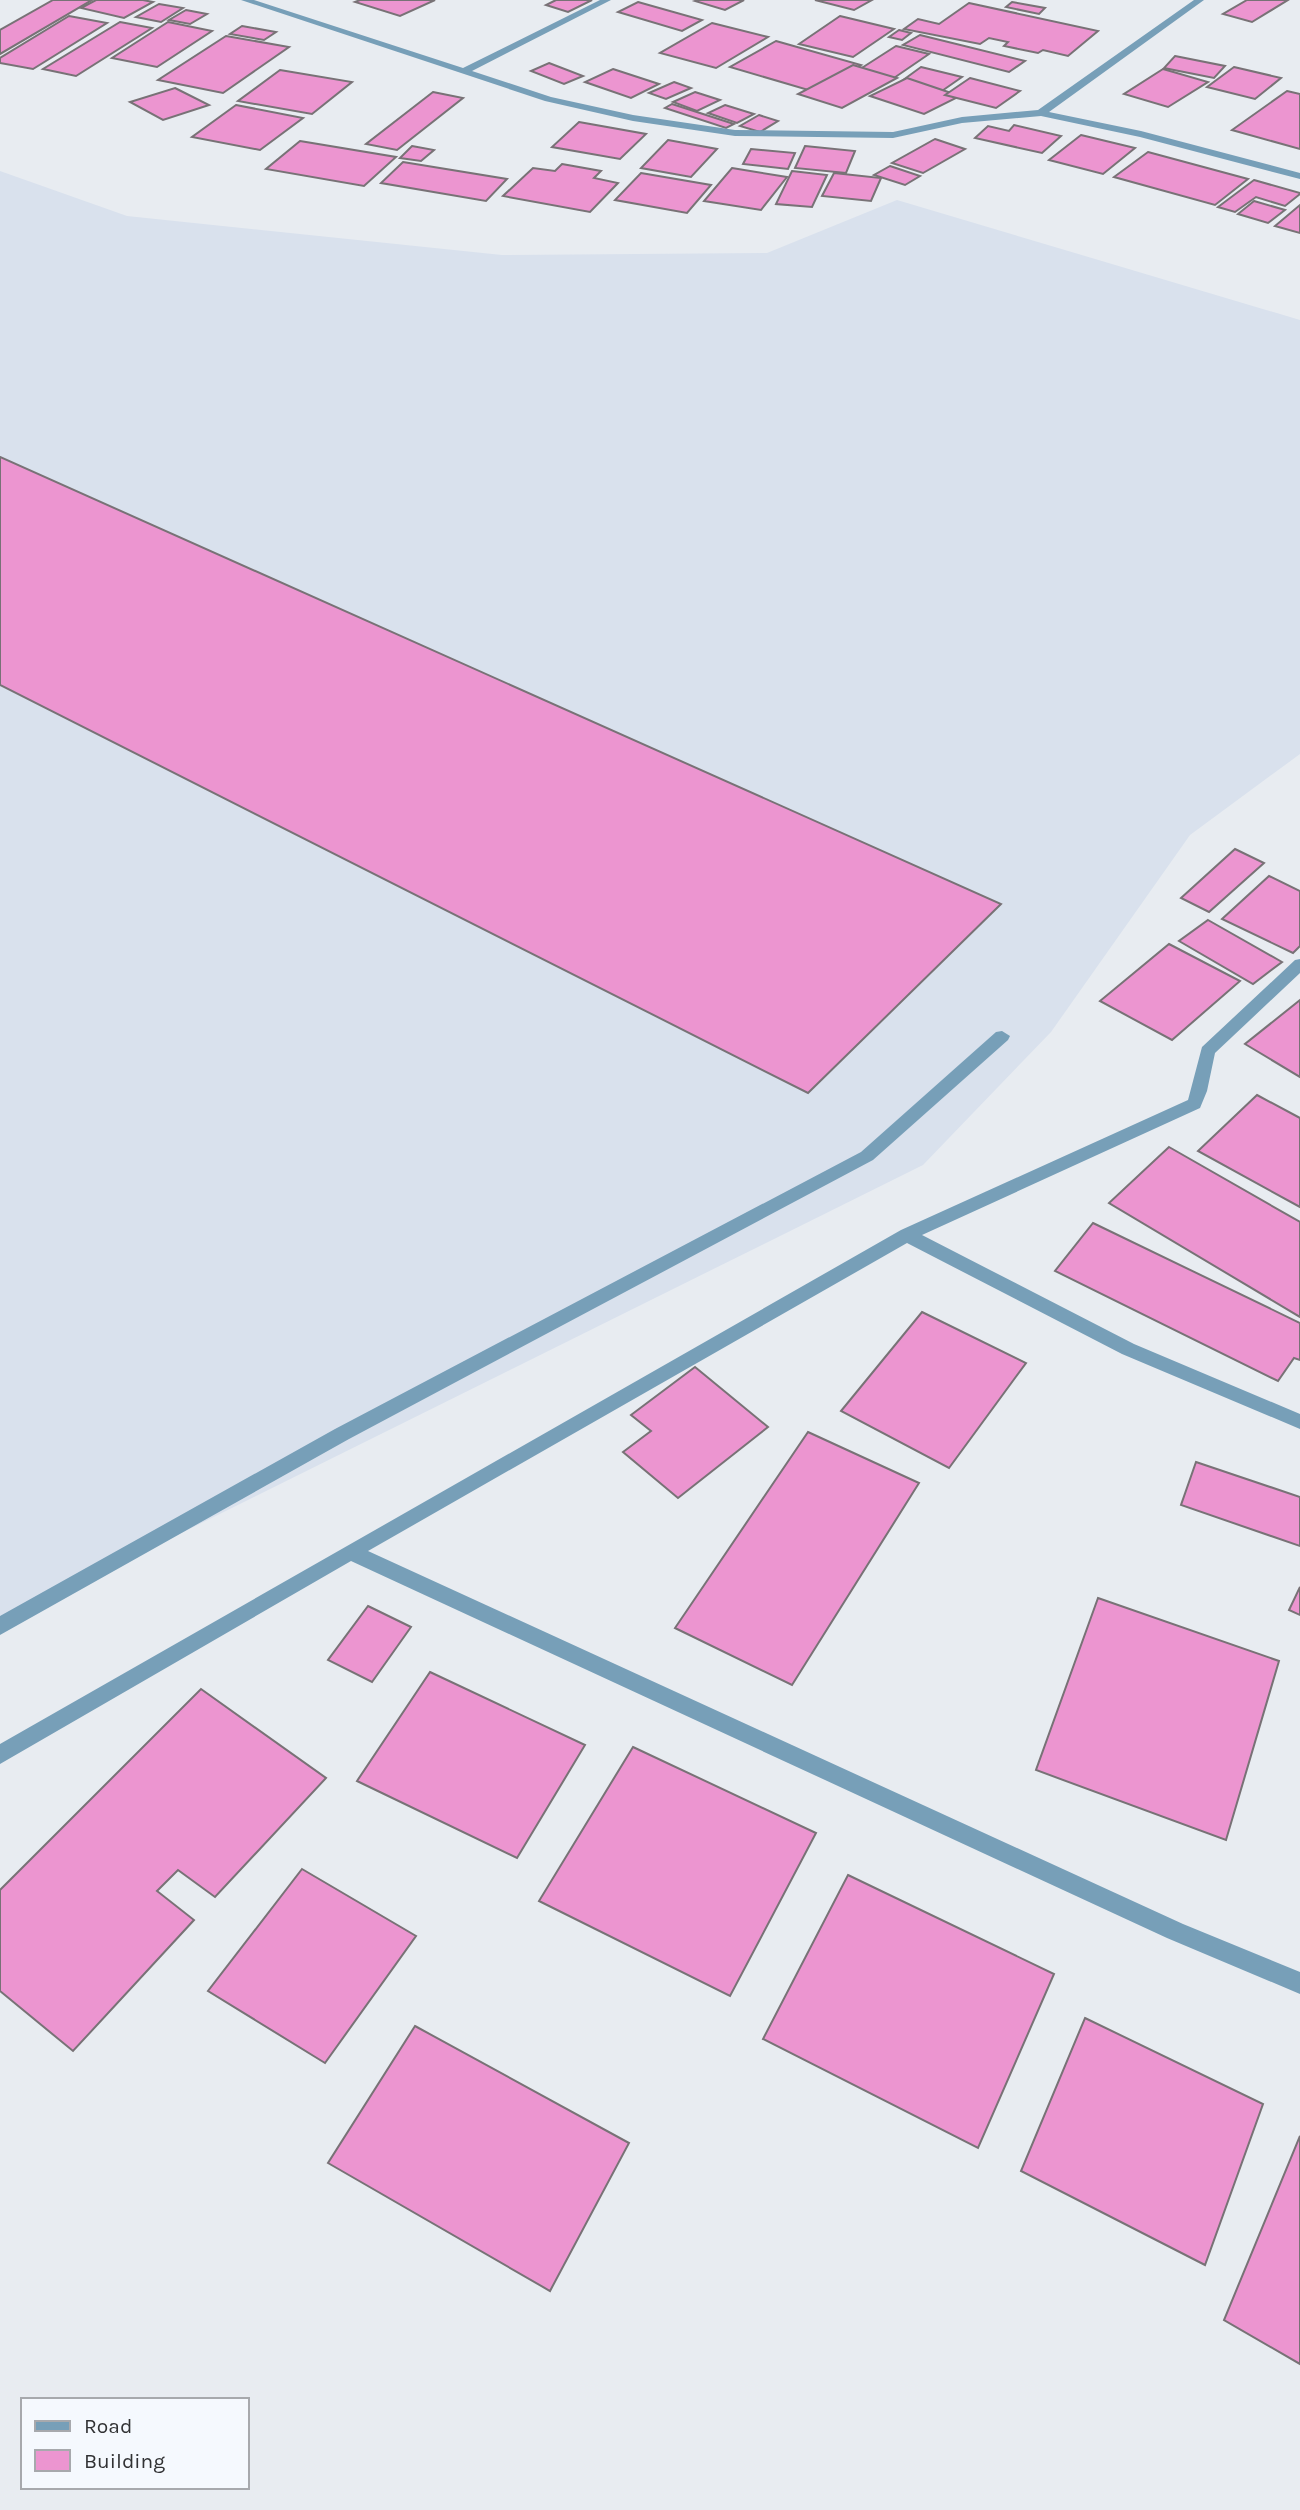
<svg xmlns="http://www.w3.org/2000/svg" width="1300" height="2510" font-family="Karla,sans-serif">
<style>
.built{fill:#d9e1ed}
.building{fill:#ec95d0;stroke:#787276;stroke-width:2}
.lines{fill:none;stroke-linecap:round;stroke-linejoin:round}
.lane{fill:#779fb8;fill-rule:evenodd}
.street{fill:#779fb8;fill-rule:evenodd}
</style>
<rect width="100%" height="100%" fill="#e8ecf1"/>
<!-- built -->
<path class="built" d="M0,171L127,216L502,255L767,253L897,200L1300,320V754L1190,835L1051,1032L923,1165L0,1623Z"/>
<!-- building -->
<g class="building">
<path d="M53,0H92L0,54V30Z"/>
<path d="M96,0H143L153,2L124,18L81,8Z"/>
<path d="M360,0H435L400,16L355,2Z"/>
<path d="M556,0H592L568,12L546,5Z"/>
<path d="M698,0H744L725,10L695,1Z"/>
<path d="M815,0H872L854,10Z"/>
<path d="M1247,0H1288L1252,22L1223,14Z"/>
<path d="M638,2L702,20L682,31L618,12Z"/>
<path d="M1012,2L1045,8L1039,14L1006,7Z"/>
<path d="M969,3L1098,31L1068,56L1043,50L1038,53L1004,46L1008,42L989,38L980,44L904,29L918,19L939,24Z"/>
<path d="M159,4L183,8L161,22L136,17Z"/>
<path d="M186,10L207,14L190,24L169,20Z"/>
<path d="M69,16L107,23L33,69L0,63V58Z"/>
<path d="M840,16L894,29L853,57L799,44Z"/>
<path d="M120,22L152,28L76,76L43,69Z"/>
<path d="M168,22L212,31L157,67L112,58Z"/>
<path d="M712,23L768,37L716,68L660,53Z"/>
<path d="M242,26L276,32L264,40L230,34Z"/>
<path d="M899,30L911,33L902,40L889,37Z"/>
<path d="M920,35L1025,61L1009,72L903,45Z"/>
<path d="M226,36L289,47L223,93L158,80Z"/>
<path d="M776,41L861,65L815,92L730,67Z"/>
<path d="M896,46L929,54L891,80L857,71Z"/>
<path d="M1175,56L1225,66L1214,78L1164,68Z"/>
<path d="M549,63L583,76L564,84L531,71Z"/>
<path d="M853,65L897,78L842,108L798,94Z"/>
<path d="M921,67L962,77L939,93L899,83Z"/>
<path d="M1234,67L1281,78L1255,99L1207,87Z"/>
<path d="M613,69L659,84L631,98L585,82Z"/>
<path d="M1163,69L1208,82L1168,107L1124,94Z"/>
<path d="M280,70L352,82L312,114L238,101Z"/>
<path d="M907,78L960,96L924,114L870,96Z"/>
<path d="M970,78L1020,91L996,108L945,95Z"/>
<path d="M674,82L691,88L666,99L649,93Z"/>
<path d="M175,88L209,105L163,120L130,102Z"/>
<path d="M1287,91L1300,94V149L1232,130Z"/>
<path d="M433,92L463,98L397,150L366,144Z"/>
<path d="M695,92L720,100L697,111L673,102Z"/>
<path d="M672,104L734,124L726,128L665,108Z"/>
<path d="M236,105L303,118L260,150L192,137Z"/>
<path d="M725,105L754,114L737,123L708,113Z"/>
<path d="M759,115L778,121L760,132L740,126Z"/>
<path d="M579,122L646,134L620,159L552,147Z"/>
<path d="M1014,125L1061,136L1042,153L975,138L988,126L1009,131Z"/>
<path d="M1081,135L1135,148L1103,174L1049,160Z"/>
<path d="M935,139L965,149L923,173L892,163Z"/>
<path d="M668,140L717,149L691,177L641,168Z"/>
<path d="M300,141L396,157L364,186L266,169Z"/>
<path d="M412,146L434,150L421,161L400,158Z"/>
<path d="M805,146L855,151L846,173L795,168Z"/>
<path d="M751,149L795,153L788,169L743,164Z"/>
<path d="M1148,152L1248,179L1215,205L1114,177Z"/>
<path d="M403,162L507,179L486,201L381,183Z"/>
<path d="M562,164L601,171L594,178L618,183L590,212L503,196L533,168L555,171Z"/>
<path d="M890,166L920,176L905,185L874,175Z"/>
<path d="M732,168L787,177L761,210L704,201Z"/>
<path d="M792,171L827,175L812,207L776,204Z"/>
<path d="M641,173L711,185L687,213L615,200Z"/>
<path d="M834,173L881,178L871,201L822,196Z"/>
<path d="M1254,180L1300,193V194L1285,206L1256,197L1235,212L1218,207Z"/>
<path d="M1254,201L1285,210L1268,223L1238,214Z"/>
<path d="M1300,205V233L1275,226Z"/>
<path d="M0,457L1001,904L808,1093L0,685Z"/>
<path d="M1235,849L1264,863L1209,912L1181,898Z"/>
<path d="M1269,876L1300,891V946L1293,953L1222,919Z"/>
<path d="M1208,920L1282,962L1253,984L1179,941Z"/>
<path d="M1169,944L1240,981L1172,1040L1100,1001Z"/>
<path d="M1300,1000V1077L1245,1044Z"/>
<path d="M1257,1095L1300,1118V1207L1198,1151Z"/>
<path d="M1169,1147L1300,1222V1317L1109,1203Z"/>
<path d="M1093,1223L1300,1323V1360L1294,1358L1278,1381L1055,1271Z"/>
<path d="M922,1312L1026,1363L949,1468L841,1411Z"/>
<path d="M695,1367L768,1427L678,1498L623,1452L651,1431L631,1415Z"/>
<path d="M808,1432L919,1483L792,1685L675,1628Z"/>
<path d="M1196,1462L1300,1497V1546L1181,1505Z"/>
<path d="M1300,1587V1615L1289,1610Z"/>
<path d="M1098,1598L1279,1661L1226,1840L1036,1770Z"/>
<path d="M368,1606L411,1627L372,1682L328,1660Z"/>
<path d="M430,1672L585,1745L517,1858L357,1781Z"/>
<path d="M201,1689L326,1778L215,1897L178,1870L157,1891L194,1920L73,2051L0,1991V1890Z"/>
<path d="M633,1747L816,1833L730,1996L539,1901Z"/>
<path d="M302,1869L416,1936L325,2063L208,1991Z"/>
<path d="M848,1875L1054,1974L978,2148L763,2039Z"/>
<path d="M1085,2018L1263,2104L1205,2265L1021,2171Z"/>
<path d="M415,2026L629,2143L550,2291L328,2163Z"/>
<path d="M1300,2136V2364L1224,2320Z"/>
</g>
<g class="lines">
<!-- lane -->
<path class="lane" d="M1002,1031L1010,1036L1008,1040L873,1160L349,1439L0,1635V1616L335,1429L861,1152L996,1032Z"/>
<!-- street -->
<g class="street">
<path d="M241,0H254L463,68L600,0H611L472,71L551,97L633,115L735,130L893,132L962,117L1038,110L1194,0H1204L1049,112L1141,131L1300,173V179L1140,137L1041,116L962,123L893,138L735,136L633,121L545,101Z"/>
<path d="M1300,959V973L1215,1053L1207,1091L1200,1108L922,1235L1134,1344L1300,1414V1429L1122,1354L907,1243L368,1551L1183,1924L1300,1972V1994L1167,1938L351,1561L0,1764V1744L901,1230L1188,1100L1202,1047L1295,960Z"/>
</g>
</g>
<!-- legend -->
<rect x="21" y="2398" width="228" height="91" fill="#f5f9fe" stroke="#a7a9ad" stroke-width="2"/>
<rect x="35" y="2421" width="35" height="10" fill="#779fb8" stroke="#a7a9ad" stroke-width="2"/>
<text x="84" y="2433" font-size="21" fill="#313234">Road</text>
<rect x="35" y="2450" width="35" height="21" fill="#ec95d0" stroke="#a7a9ad" stroke-width="2"/>
<text x="84" y="2468" font-size="21" fill="#313234">Building</text>
</svg>
